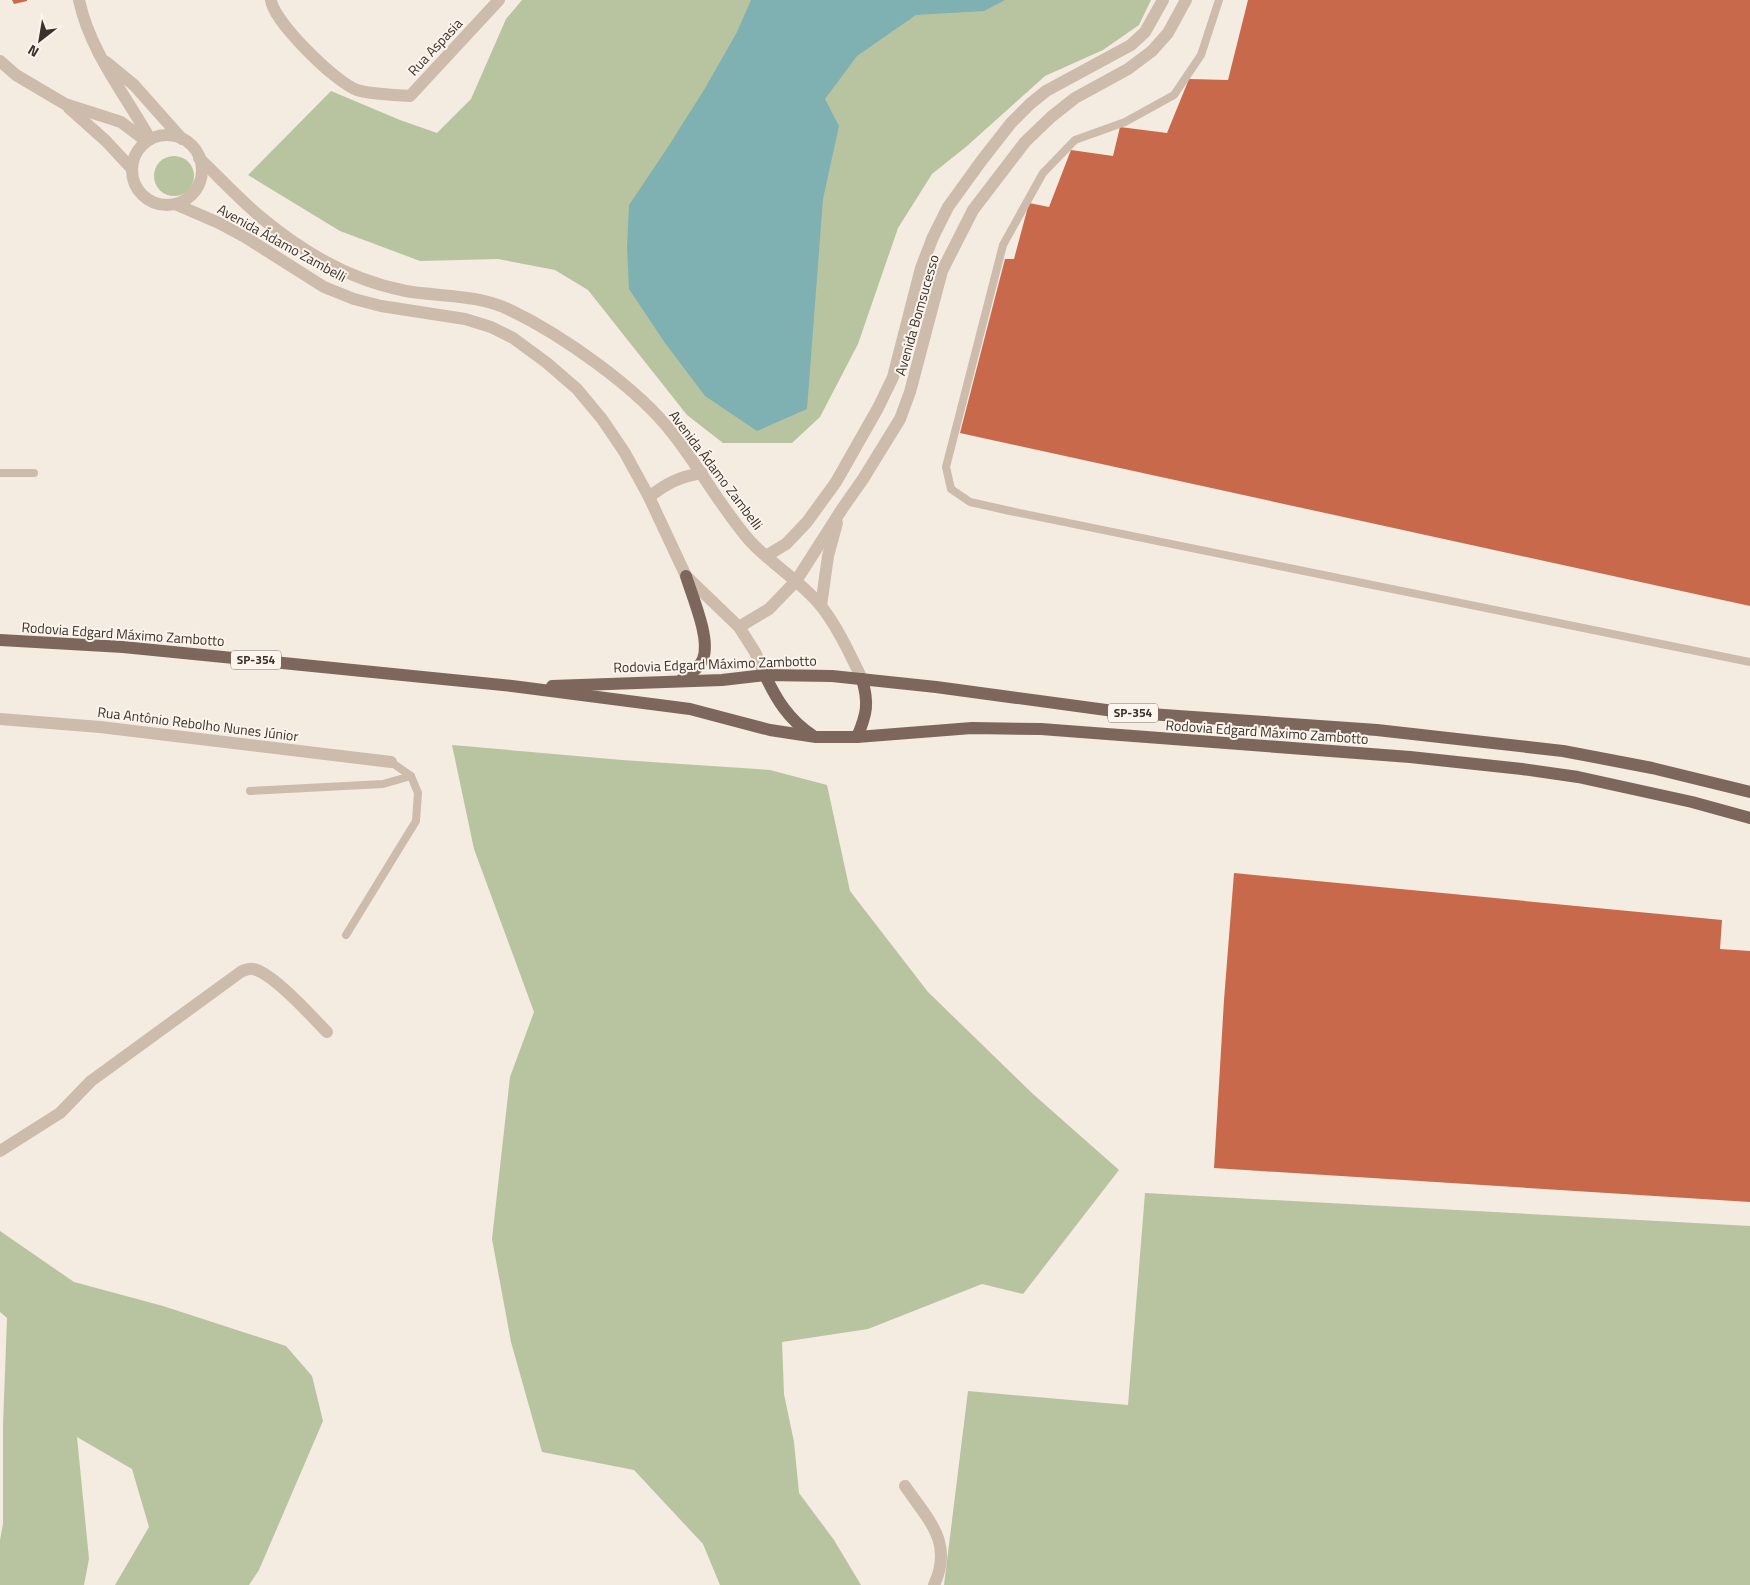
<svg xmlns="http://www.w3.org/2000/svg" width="1750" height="1585" font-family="'Titillium Web',sans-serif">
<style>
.green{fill:#b8c4a0}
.water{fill:#7fb0b2}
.building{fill:#c8694b}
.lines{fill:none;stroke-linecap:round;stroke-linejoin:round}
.service{stroke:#cdbbac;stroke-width:8}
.minor{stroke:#cdbbac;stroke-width:12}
.tertiary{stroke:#cdbbac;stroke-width:12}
.primary{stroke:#7d675c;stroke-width:12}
.labels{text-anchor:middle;stroke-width:4;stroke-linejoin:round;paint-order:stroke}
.shield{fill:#fbf5ee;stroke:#756b66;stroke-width:1}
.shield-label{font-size:12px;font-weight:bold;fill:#3b302b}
.street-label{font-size:14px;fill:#3b302b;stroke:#fbf5ee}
</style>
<rect width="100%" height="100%" fill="#f4ebe1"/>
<!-- green -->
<g class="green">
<path d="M522,0H1151L1139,25L1103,50L1045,76L967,146L932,174L898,228L858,344L820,417L792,443H723L687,415L588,290L555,270L498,259L420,261L340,231L248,175L331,91L400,120L437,133L471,99L506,19Z"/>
<circle cx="174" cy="176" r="20"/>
<path d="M452,745L622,760L770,770L827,785L850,891L928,992L1033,1094L1119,1170L1023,1294L982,1284L868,1329L782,1342L784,1394L794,1442L799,1493L834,1540L861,1585H720L703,1544L634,1470L542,1452L511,1342L492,1239L510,1077L534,1012L474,849Z"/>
<path d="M1145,1193L1750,1226V1585H944L968,1391L1128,1405Z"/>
<path d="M0,1231L74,1282L163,1306L286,1346L312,1376L323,1421L259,1570L249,1585H115L149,1527L132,1469L77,1437L89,1559L84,1585H0V1540L3,1524V1425L7,1318L0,1312Z"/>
</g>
<!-- water -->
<path class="water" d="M751,0H1005L984,11L916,15L857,56L825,99L839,126L823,199L807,409L757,431L705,396L665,343L629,289L627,247L629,205L666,150L704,90L737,32Z"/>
<!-- building -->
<g class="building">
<path d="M12,0H27V1L14,4Z"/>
<path d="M1248,0H1750V606L960,433L1005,259H1014L1029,203L1049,207L1071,150L1113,156L1120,127L1167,133L1189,79L1228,80Z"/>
<path d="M1234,873L1722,920L1720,949L1750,951V1202L1214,1168L1224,1000Z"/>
</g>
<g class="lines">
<!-- service -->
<g class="service">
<path d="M1219,0L1201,55L1174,95L1125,122L1075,140L1043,173L1003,245L946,467L951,489L970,502L1010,511L1750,662"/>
<path d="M0,473H34"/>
<path d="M250,791L383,784L411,776"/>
<path d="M346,935L416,821L418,793L411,776L391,762"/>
</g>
<!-- minor -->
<g class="minor">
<path d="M79,0C90,52 125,94 150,139"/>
<path d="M271,0C273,21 336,83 357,90C369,94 396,95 410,96L499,0"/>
<path d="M106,62L134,85L182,139"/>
<path d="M0,719L100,727L391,762"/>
<path d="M0,1151L60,1113L91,1081L242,971C246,970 249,968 253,969C272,972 312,1017 327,1032"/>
<path d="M905,1486C928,1520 954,1542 934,1585"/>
</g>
<!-- tertiary -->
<g class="tertiary">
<path d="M0,61L16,75L65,104L121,122L146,141"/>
<path d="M69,108L106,141L132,169"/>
<circle cx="167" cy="170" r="35"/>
<path d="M199,158C220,178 240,200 263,219C304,253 353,281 406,291C441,297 477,294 510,310C562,335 638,388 673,434C700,468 721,508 750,541C772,565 801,581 821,606C837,626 851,656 862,679"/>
<path d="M175,204L219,223L245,237L324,287L354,299L381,306L465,319L491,327L513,338L547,363L577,389L602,419L625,453L649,497L686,576L739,627L755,652L765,675"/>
<path d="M649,497C667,483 679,477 702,473"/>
<path d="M766,556L786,544L807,522L836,482L878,408L893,377L921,268L933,237L948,207L982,160L1011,123L1030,104L1046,91L1131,45L1145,32L1163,0"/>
<path d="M821,606L828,556L837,523"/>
<path d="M739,627L769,609L796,581L842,509L863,479L900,419L910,392L942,271L973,210L1025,142L1051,117L1075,98L1128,69L1152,51L1168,33L1186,0"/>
</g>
<!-- primary -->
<g class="primary">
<path d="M0,640L123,647L512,686L690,709L770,730L816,737H857L972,728L1041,729L1410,757L1522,769L1578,777L1692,802L1750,818"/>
<path d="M765,675C776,699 789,720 812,735"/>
<path d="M681,680C689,674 699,669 703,659C711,639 692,596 686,576"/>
<path d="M552,686L722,680L765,675L832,676L936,687L1121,712L1377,730L1563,751L1652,768L1750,792"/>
<path d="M857,737C867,714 869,703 862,679"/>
</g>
</g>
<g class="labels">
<!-- shield labels -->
<g class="shield">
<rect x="231" y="650.5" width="50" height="19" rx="4"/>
<rect x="1108" y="703.5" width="50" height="19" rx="4"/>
</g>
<g class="shield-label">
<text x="256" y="664">SP-354</text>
<text x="1133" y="717">SP-354</text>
</g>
<!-- street labels -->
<g class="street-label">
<text transform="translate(435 47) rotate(-47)" y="5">Rua Aspasia</text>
<text transform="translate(282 243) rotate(29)" y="5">Avenida Ádamo Zambelli</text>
<text transform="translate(917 315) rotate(-74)" y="5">Avenida Bomsucesso</text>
<text transform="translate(716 470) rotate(53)" y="5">Avenida Ádamo Zambelli</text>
<text transform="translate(123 634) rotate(4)" y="5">Rodovia Edgard Máximo Zambotto</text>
<text transform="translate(715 664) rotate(-2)" y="5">Rodovia Edgard Máximo Zambotto</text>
<text transform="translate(198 724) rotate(7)" y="5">Rua Antônio Rebolho Nunes Júnior</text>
<text transform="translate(1267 732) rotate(4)" y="5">Rodovia Edgard Máximo Zambotto</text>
</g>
</g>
<!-- north arrow -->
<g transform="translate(40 40) rotate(211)" stroke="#fbf5ee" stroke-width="4" paint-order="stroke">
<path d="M0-4L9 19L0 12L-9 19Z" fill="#3b302b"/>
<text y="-8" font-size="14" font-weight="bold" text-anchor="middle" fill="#3b302b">N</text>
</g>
</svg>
